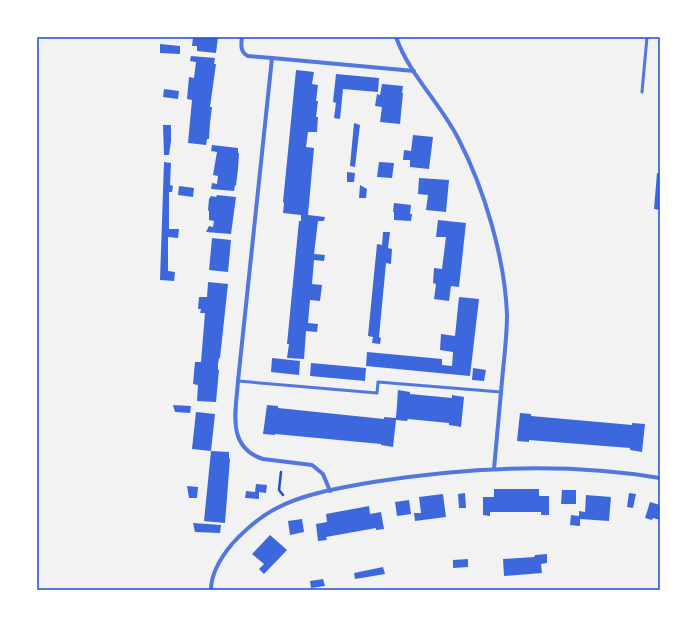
<svg xmlns="http://www.w3.org/2000/svg" width="697" height="627" font-family="Figtree,sans-serif">
<style>
.building{fill:#3d67dc}
.lines{fill:none;stroke-linecap:round;stroke-linejoin:round}
.path{stroke:#1d4ed8;stroke-width:2.5}
.service{stroke:#5277de;stroke-width:3}
.minor{stroke:#5277de;stroke-width:4}
.neatline{fill:none;stroke:#1d4ed8;stroke-width:1.5}
</style>
<rect width="100%" height="100%" fill="#f2f2f2"/>
<!-- building -->
<g class="building">
<path d="M193,37H218L216,53L197,51V46H192Z"/>
<path d="M160,44L180,46V54L160,53Z"/>
<path d="M191,56L215,58L214,64H216L210,107H212L210,123L209,139H207L206,145L188,143L192,100L187,99L189,77L194,78L196,62L190,61Z"/>
<path d="M296,70L314,72L312,84L318,85L316,101H318L316,117H318L317,132H308L306,147L314,148L308,215L325,217L324,221H318L314,254L325,255L324,261L314,260L312,284L322,285L320,301L310,300L308,323L318,324L317,332L306,331L304,359L287,358L289,344H287L299,221H301V215L283,213L284,203L283,202Z"/>
<path d="M336,74L379,78L378,92L343,89L340,119L334,118L336,103L333,102Z"/>
<path d="M382,84L403,86L402,93H403L400,124L380,122L382,107L375,106L377,94L380,95Z"/>
<path d="M164,89L179,91L178,99L163,97Z"/>
<path d="M354,123L360,125L355,167L350,166Z"/>
<path d="M163,125H171V141L169,155H164Z"/>
<path d="M413,135L433,137L429,169L410,167V160H403L404,150L411,151Z"/>
<path d="M212,145L238,148V153H239L238,169L236,186L235,185L234,191L211,189L212,183L217,184L218,176L213,175L217,152L211,151Z"/>
<path d="M164,162L171,163L170,185L173,186L172,192H169V229H179L178,238L168,237V271L175,272L174,281L160,280Z"/>
<path d="M379,162L394,163L392,178L377,177Z"/>
<path d="M347,172L355,173L354,182H347Z"/>
<path d="M657,173H660V210L654,209Z"/>
<path d="M419,178L449,180L446,212L426,210L428,195L418,194Z"/>
<path d="M360,185L367,189L366,198H359Z"/>
<path d="M179,186L194,188L193,197L178,195Z"/>
<path d="M217,195L236,197L231,234L206,232L209,226L213,227L214,221L209,220V211L208,210L209,199L211,196L216,197Z"/>
<path d="M394,203L411,205L410,214H412L411,221L394,220V212H393Z"/>
<path d="M438,220L466,223L459,287L451,286L449,301L434,299L436,284L433,283L434,268L442,269L446,237H436Z"/>
<path d="M383,232H390L388,248L392,249L391,264L386,263L379,337L381,338L380,344L372,343L373,337L368,336L377,244L382,245Z"/>
<path d="M212,238L231,240L228,272L209,270Z"/>
<path d="M208,282L228,284L220,358H219L218,364V370H219L216,402L197,401L198,385L193,384L195,362H201L205,313H200L201,309H198L199,297H207Z"/>
<path d="M459,297L479,299L470,376L366,366L367,352L442,359V365L452,366L453,352L440,350L441,334L455,336Z"/>
<path d="M272,358L300,361L299,375L271,372Z"/>
<path d="M311,363L366,368L365,381L310,376Z"/>
<path d="M473,368L486,370L484,381L472,380Z"/>
<path d="M398,390L410,392V394L452,398V395L464,397L461,427L449,425V423L408,419L407,421L396,420L393,447L381,445V444L275,434V435L263,434L267,405L278,406V408L384,419V417L396,418Z"/>
<path d="M173,405L191,406L190,413L175,412Z"/>
<path d="M196,412L215,414L211,451L192,449Z"/>
<path d="M520,413L531,414V416L632,425V423L645,424L642,452L630,450V448L529,440V442L517,441Z"/>
<path d="M211,451L229,452V458L230,459L225,523L204,521Z"/>
<path d="M256,484L267,485L266,493L259,492V499L245,498L246,491L255,492Z"/>
<path d="M187,486L198,487L197,498H189Z"/>
<path d="M494,489H539V496H549V515H541V512H490V516L483,515V497H494Z"/>
<path d="M562,490H576V504H561Z"/>
<path d="M465,493L466,508H459L458,494Z"/>
<path d="M629,493L636,494L633,508L627,507Z"/>
<path d="M443,494L446,517L415,521L414,513H421L419,497Z"/>
<path d="M586,495L611,497L609,521L580,519V526L570,525L571,515L579,516V511L585,512Z"/>
<path d="M409,500L411,514L397,516L395,502Z"/>
<path d="M650,502L660,505V520L653,518L652,520L645,518Z"/>
<path d="M369,506L370,514L381,512L384,529L376,530V528L326,537L327,540L318,541L316,524L327,522L326,514Z"/>
<path d="M302,519L304,532L290,535L288,521Z"/>
<path d="M193,523L221,525L220,533L195,532Z"/>
<path d="M270,535L287,550L264,574L259,569L264,564L252,554Z"/>
<path d="M547,554V563L541,564L542,573L504,576L503,559L534,557L535,555Z"/>
<path d="M468,559V567L453,568V560Z"/>
<path d="M383,567L385,574L355,579L354,573Z"/>
<path d="M323,579L325,586L311,588L310,581Z"/>
</g>
<g class="lines">
<!-- path -->
<path class="path" d="M281,472L279,490L283,495"/>
<!-- service -->
<g class="service">
<path d="M642,92L647,37"/>
<path d="M238,381L377,393L378,382L501,392"/>
</g>
<!-- minor -->
<g class="minor">
<path d="M242,37C241,45 240,52 248,56L272,58L238,381C236,411 226,447 263,459L312,465L323,474L330,491"/>
<path d="M396,37C409,74 440,103 458,138C484,188 505,258 507,315C507,333 505,351 503,370C500,403 497,436 494,469"/>
<path d="M272,58L414,71"/>
<path d="M211,590C211,573 222,556 232,544C245,530 259,517 277,508C305,493 341,488 373,482C468,467 565,462 660,478"/>
</g>
</g>
<!-- border -->
<rect width="697" height="627" fill="none" stroke="#ffffff" stroke-width="76"/>
<rect x="38" y="38" width="621" height="551" class="neatline"/>
</svg>
